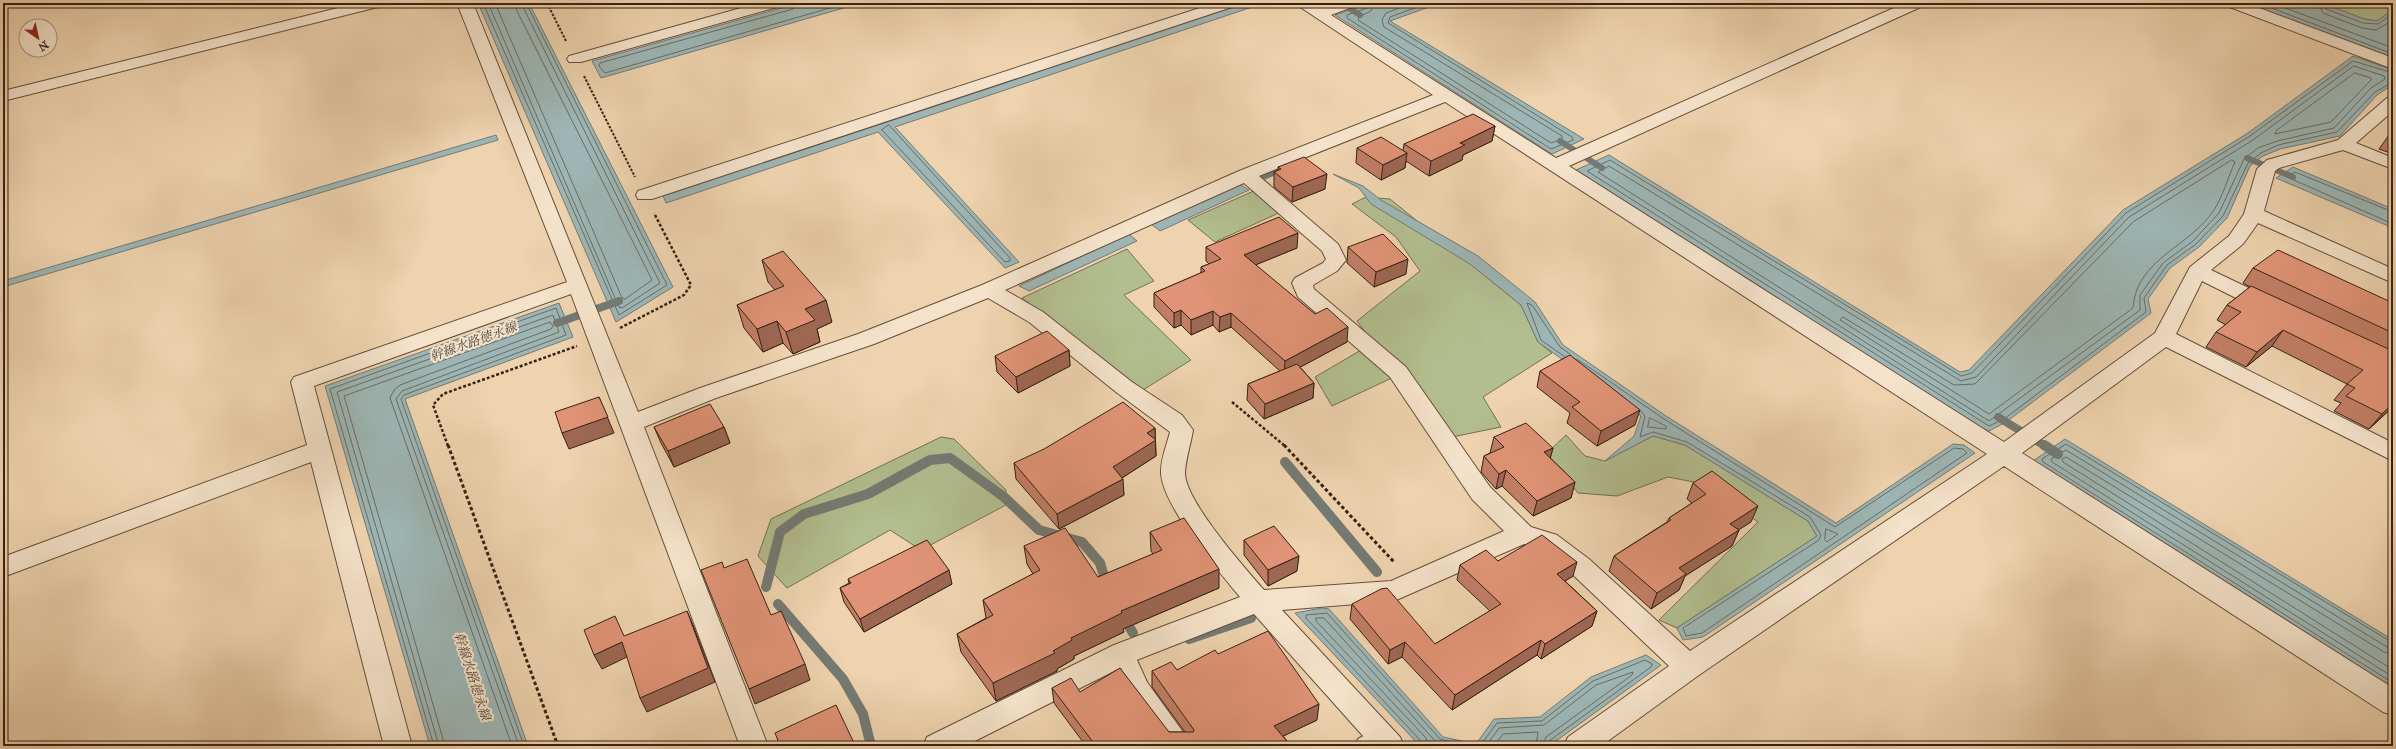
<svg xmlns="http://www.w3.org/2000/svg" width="2396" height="749" font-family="'IM FELL Great Primer','Noto Serif JP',serif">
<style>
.green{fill:#b2be8f;stroke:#747050}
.water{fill:#9db6b5;stroke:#747a74}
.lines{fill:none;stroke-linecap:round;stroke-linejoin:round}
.shore{stroke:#6a6c64;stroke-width:1}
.stream-far2{stroke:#747a74;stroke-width:6}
.stream-far1{stroke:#747a74;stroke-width:8}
.stream{stroke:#747a74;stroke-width:10}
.service-casing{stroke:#654e39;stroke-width:2}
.minor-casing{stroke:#654e39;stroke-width:2}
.path-far2{stroke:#372112;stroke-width:2;stroke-dasharray:2.5 1.5;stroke-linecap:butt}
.path-far1{stroke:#372112;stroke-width:2.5;stroke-dasharray:3 2;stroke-linecap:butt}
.path{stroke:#372112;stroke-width:3;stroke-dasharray:3.5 2.5;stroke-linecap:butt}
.service{fill:#f4e2ca;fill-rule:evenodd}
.minor{fill:#f4e2ca;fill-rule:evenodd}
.wall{fill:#c17e65;stroke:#372112}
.shaded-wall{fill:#9d6753;stroke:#372112}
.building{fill:#e09376;stroke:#372112}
.labels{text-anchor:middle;stroke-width:4;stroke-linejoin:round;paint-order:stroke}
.water-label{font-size:13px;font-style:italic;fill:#50463b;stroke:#f4e2ca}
</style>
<rect width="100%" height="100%" fill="#eed3ae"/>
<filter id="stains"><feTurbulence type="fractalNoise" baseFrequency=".005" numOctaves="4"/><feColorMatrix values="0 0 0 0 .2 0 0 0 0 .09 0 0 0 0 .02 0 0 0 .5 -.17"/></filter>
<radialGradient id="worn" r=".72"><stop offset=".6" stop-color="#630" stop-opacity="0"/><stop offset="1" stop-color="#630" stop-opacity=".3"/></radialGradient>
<!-- green -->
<g class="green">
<path d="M2322,3H2393V10L2377,21L2364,19Z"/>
<path d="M1256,190L1281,212L1215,242L1188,220Z"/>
<path d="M1366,197L1390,199L1521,305L1538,342L1552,353L1483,397L1501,427L1452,437L1394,377L1332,406L1315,377L1373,343L1357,321L1420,271L1396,237L1352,204Z"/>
<path d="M1127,249L1154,281L1124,295L1191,360L1143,390L1022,298Z"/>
<path d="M1566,435L1585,456L1605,461L1653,436L1685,445L1808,521L1817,536L1677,628L1659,620L1758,522L1704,484L1668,477L1617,496L1578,493L1547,453Z"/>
<path d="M941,437L954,439L1006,490V505L921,550L890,530L787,588L758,556L771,519Z"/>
</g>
<!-- water -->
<g class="water">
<path d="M478,3H529L673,287L616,322Z"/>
<path d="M799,3H861L601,78L592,61Z"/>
<path d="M1246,3H1264L895,127L1019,262L1005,268L878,132L666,203L663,196Z"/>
<path d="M1370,3H1440L1390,21L1584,139L1552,154L1335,15Z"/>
<path d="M2246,3H2322L2364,19L2377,21L2393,10V58Z"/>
<path d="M2353,56L2393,70L2392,85L2377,95L2340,136L2280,149L2263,156L2250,166L2227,218L2199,247L2170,268L2148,299L2151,313L2006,422L1989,431L1982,428L1576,170L1609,155L1960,372L1969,370L2123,210L2248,133Z"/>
<path d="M496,135L498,140L3,287V281Z"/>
<path d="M2293,167L2393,209V228L2276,178Z"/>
<path d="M1333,174L1363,186L1381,200L1478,256L1535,302L1563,345L1666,416L1836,523L1953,444L1964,445L1975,453L1703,637L1683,640L1677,628L1817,536L1808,521L1685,445L1653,436L1605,461L1634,436L1641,416L1538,342L1521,305L1470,264L1371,204L1359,188Z"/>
<path d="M1239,184L1249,190L1160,231L1151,224Z"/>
<path d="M1129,234L1137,241L1029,291L1019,286Z"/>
<path d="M559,303L573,337L405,399L528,746H430L325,386Z"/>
<path d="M2065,439L2393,640V688L2033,461Z"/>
<path d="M1322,608L1329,609L1443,737L1476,744L1494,719L1540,717L1591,677L1646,655L1661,665L1549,746H1420L1295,613Z"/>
</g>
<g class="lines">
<!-- shore -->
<g class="shore">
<path d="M483,3L619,315L667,285L526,3"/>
<path d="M488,3L619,307L622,308L660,283L521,3"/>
<path d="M495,3L622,298L625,299L652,280L517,11L515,3"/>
<path d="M796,3L793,9L600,63L599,66L605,73L847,3"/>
<path d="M1369,3L1367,8L1347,15V18L1551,149L1573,140L1572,137L1388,23L1390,17L1428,3"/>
<path d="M1374,3L1371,11L1359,17L1358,20L1551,143L1562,139V136L1384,27L1382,20L1386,13L1413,3"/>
<path d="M2258,3L2393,54"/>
<path d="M2272,3L2393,48"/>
<path d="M2318,3L2323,13L2362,28L2376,30L2393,20"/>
<path d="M2323,3L2326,9L2363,23L2378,24L2393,14"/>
<path d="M2354,66L2384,76L2385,79L2371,88L2334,128L2277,141L2258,148L2244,159L2219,213L2193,241L2163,263L2140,295V310L1989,421L1598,172L1609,166L1961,381L1976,377L2129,217L2253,140Z"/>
<path d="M2355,73L2371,78V80L2331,122L2275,134L2276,131Z"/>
<path d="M2393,73L2353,61L2250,136L2126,213L1972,373L1961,376L1610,160L1587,171L1989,426L2004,419L2146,312L2144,298L2167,265L2196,244L2223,216L2248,163L2261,153L2278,145L2337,132L2375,92L2393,82"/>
<path d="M889,125L1010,258V261L1005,262L882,130Z"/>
<path d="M2232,160L2235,162C2228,177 2223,196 2214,210C2191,246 2136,259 2133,308L1989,414L1840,320L1843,317L1954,385L1975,384L2133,222Z"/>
<path d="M2393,212L2295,172L2287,177L2393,224"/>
<path d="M1565,357L1541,340L1527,303L1532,305L1560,347L1570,354"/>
<path d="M1577,359L1664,419L1835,527L1954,448L1963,449L1967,453L1702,633L1686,636L1683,628L1819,540L1821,535L1810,517L1687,442L1653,432L1640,437L1645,416L1640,410"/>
<path d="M1650,418L1666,426V429L1648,427Z"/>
<path d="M1826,529L1838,534L1827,542L1825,540Z"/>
<path d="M2393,643L2066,444L2042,459L2043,462L2393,683"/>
<path d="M2393,648L2387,647L2066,450L2051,459L2052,462L2393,677"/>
<path d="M2393,654L2384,652L2066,457L2062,459L2063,462L2393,670"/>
<path d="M434,746L330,389L556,308L566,335L404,395L401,399L524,746"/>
<path d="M439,746L337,392L553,315L559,332L402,391L396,399L519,746"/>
<path d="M445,746L344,396L550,322L553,326L551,329L400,385L394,390L390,398L512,746"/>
<path d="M1423,746L1422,742L1306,618V615L1327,613L1440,739L1466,746"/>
<path d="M1428,746L1426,738L1316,621V618H1324L1436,742L1443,746"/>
<path d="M1480,746L1497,723L1542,721L1593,681L1645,660L1652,664L1651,667L1549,741L1547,746"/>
<path d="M1486,746L1499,728L1544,725L1596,685L1633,672L1632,675L1546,737L1542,746"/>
<path d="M1494,746L1503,734L1538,732L1536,746"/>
</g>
<!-- stream-far2 -->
<g class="stream-far2">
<path d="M1341,3L1360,15"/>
<path d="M1560,141L1602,168"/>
<path d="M2247,158L2293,177"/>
<path d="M1259,179L1284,168"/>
</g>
<!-- stream-far1 -->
<g class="stream-far1">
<path d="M557,323L619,301"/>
<path d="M1998,417L2045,446"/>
</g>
<!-- stream -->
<g class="stream">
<path d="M2044,445L2058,454"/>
<path d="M1285,462L1377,572"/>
<path d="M766,587L780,532L804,514L868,494L930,460L950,458L1004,497L1039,530L1082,542L1100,563L1106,583"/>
<path d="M778,604L843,679L863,714L871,746"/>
<path d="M1123,616L1133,633"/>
<path d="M1189,639L1251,618"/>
</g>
<defs>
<g id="service">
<path d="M1124,645L1131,647L1147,682L1193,746H1171L1133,694L1114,653L1117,647Z"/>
<path d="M1380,727L1387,730L1390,736C1384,749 1368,746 1355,746L1358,739Z"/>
</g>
<g id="minor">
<path d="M358,3H385L382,6L3,101V91Z"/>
<path d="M457,3H473L638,412L700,388L858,334L982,285L1239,171L1433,95L1294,3H1313L1321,8L1335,3H1358L1355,6L1331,15L1556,158L1905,3H1926L1923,6L1569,166L2004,442L2155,333L2190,267L2229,236L2244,214L2257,169L2267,160L2338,140L2387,98L2393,97V111L2356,143L2393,158V169L2343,150L2279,168L2275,171L2264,211L2393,269V283L2258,223L2243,244L2211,270L2276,301L2279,306L2276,311L2269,313L2262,311L2202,281L2176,334L2393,443V461L2166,347L2022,453L2393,688V715L2383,712L2004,466L1699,675L1601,746H1564L1568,737L1669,666L1571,573L1539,549L1524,544L1394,601L1282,610L1400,737L1404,746H1372L1254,614L1134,661L965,746H923L927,737L1114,645L1240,597C1217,569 1164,508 1161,474C1160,461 1167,444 1170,432L1116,392L1029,322L988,298L874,344L716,398L644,427L768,746H740L571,294L314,386L412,746H384L311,462L3,577V557L307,445L291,382L294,377L567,282ZM1445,102L1987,454L1690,651L1589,559L1557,535L1531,527L1490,487L1406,367L1314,289L1313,285L1337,271L1346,260L1338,244L1259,176ZM1244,183L1322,251L1326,259L1323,263L1295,278L1292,283L1298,297L1390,377L1472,499L1504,531L1391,581L1264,590C1245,568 1184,500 1185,472C1186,458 1191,443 1193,430L1182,415L1132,382L1043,312L1005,290Z"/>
<path d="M759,3H784L781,6L581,62H569L567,59L569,56Z"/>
<path d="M1215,3H1238L1235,6L652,199H638L636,195L638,191Z"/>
<path d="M2224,3H2246L2393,58V69L2227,6Z"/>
</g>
</defs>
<!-- service casing -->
<use href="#service" class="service-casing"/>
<!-- minor casing -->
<use href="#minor" class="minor-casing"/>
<!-- path-far2 -->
<g class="path-far2">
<path d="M547,3L566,41"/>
<path d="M584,76L635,177"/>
</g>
<!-- path-far1 -->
<g class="path-far1">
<path d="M620,328L684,295L691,285L654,213"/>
<path d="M1232,402L1285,446"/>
<path d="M448,446L433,405L443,394L577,346"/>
</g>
<!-- path -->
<g class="path">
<path d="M448,445L558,746"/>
<path d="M1284,445L1395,563"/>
</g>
<!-- service -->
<use href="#service" class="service"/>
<!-- minor -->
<use href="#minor" class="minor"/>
</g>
<!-- wall -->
<g class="wall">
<path d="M1495,126L1492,141L1463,155L1462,160L1429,176L1406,161L1405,168L1381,180L1356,163L1357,148L1403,151L1404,144Z"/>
<path d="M2393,132V154L2379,149L2389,135Z"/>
<path d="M1278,167L1325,189L1292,202L1274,187V172L1278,170Z"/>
<path d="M1206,247L1297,248L1255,265L1347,342L1300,367L1314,383L1313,398L1264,419L1247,400L1248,384L1280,371L1231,327L1219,332L1213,325L1191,335L1181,325L1174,328L1154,307V293L1201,273V267L1209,264L1206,261Z"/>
<path d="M1348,247L1406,274L1374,287L1347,263Z"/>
<path d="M762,260L832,322L817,329L820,342L793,354L783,343L763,352L744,328L737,305L775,290L768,282Z"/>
<path d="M2253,268L2393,303V407L2369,429L2334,411L2341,403L2334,400L2347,384L2272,346L2246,367L2206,347L2216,332L2226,325L2217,320L2227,305L2250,287L2243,283Z"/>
<path d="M1069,350L1070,366L1018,393L997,372L995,356Z"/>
<path d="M1540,371L1635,425L1597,446L1567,423L1570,413L1537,387Z"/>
<path d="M654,427H724L730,443L674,467L661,443Z"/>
<path d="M1155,428L1156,456L1122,478L1124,495L1059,529L1016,479L1014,463Z"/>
<path d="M1494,437L1553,448L1550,458L1575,482L1571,498L1533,516L1502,486L1496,489L1481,472L1484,456L1490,453Z"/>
<path d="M1693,483L1751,522L1738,530H1739L1732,546L1685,576L1679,590L1651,609L1609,571L1614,556L1667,522L1669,518L1692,503L1687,499Z"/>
<path d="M1150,532L1219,588L1123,629L1124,632L1074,656V659L1057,669V671L996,701L961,652L957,634L986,618L983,600L1033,574L1027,564L1024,546L1098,577L1153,554L1151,551Z"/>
<path d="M1244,540L1297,571L1268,586L1244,555Z"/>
<path d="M1498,561L1573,576L1565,581L1597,611L1592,626L1541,659L1537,655L1452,710L1402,657L1388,664L1350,619L1352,604L1435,644L1490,611L1457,580L1460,565Z"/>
<path d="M848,579L952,584L864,632L844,602L840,588L849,583Z"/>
<path d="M1218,654L1317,720L1283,736L1291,746H1086L1054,703L1052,688L1080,692L1169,732H1185L1152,687V671L1177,670Z"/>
</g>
<!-- shaded-wall -->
<g class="shaded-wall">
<path d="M1495,126L1492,141L1463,155L1462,160L1429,176L1431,161L1460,143Z"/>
<path d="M1407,153L1405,168L1381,180L1383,165Z"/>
<path d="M1327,174L1325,189L1292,202L1293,187Z"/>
<path d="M1298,233L1297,248L1243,270L1244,255Z"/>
<path d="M1408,259L1406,274L1374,287L1376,272Z"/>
<path d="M826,300L832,322L817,329L820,342L793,354L786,332L805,309Z"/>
<path d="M1181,310V325L1174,328V313Z"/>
<path d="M1213,311V325L1191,335V320Z"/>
<path d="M1231,313V327L1219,332L1220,317Z"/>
<path d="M777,321L783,343L763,352L757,329Z"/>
<path d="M1348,327L1347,342L1284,376L1285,361Z"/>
<path d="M2283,330L2272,346L2246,367L2257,352Z"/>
<path d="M1069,350L1070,366L1018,393L1016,377Z"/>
<path d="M1314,383L1313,398L1264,419L1265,404Z"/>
<path d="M599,397L614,433L569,449L562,433Z"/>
<path d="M2393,403V406L2369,429L2382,414Z"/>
<path d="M1640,410L1635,425L1597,446L1601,431Z"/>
<path d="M724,427L730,443L674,467L668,451Z"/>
<path d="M1155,428L1156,456L1114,483L1113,467L1147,433Z"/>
<path d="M1553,448L1549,463L1544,452Z"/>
<path d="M1506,470L1502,486L1496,489L1499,474Z"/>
<path d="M1123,479L1124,495L1059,529L1057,514Z"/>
<path d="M1575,482L1571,498L1533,516L1537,501Z"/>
<path d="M1758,506L1751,522L1724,539L1730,524Z"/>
<path d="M1739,530L1732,546L1685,576L1679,590L1651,609L1657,593L1679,568Z"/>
<path d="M1299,556L1297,571L1268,586V570Z"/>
<path d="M1577,562L1573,576L1552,589L1557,574Z"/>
<path d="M1219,569V588L1123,629L1124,632L1074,656V659L1057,669V671L996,701L993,683L1053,651L1071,638L1121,611Z"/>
<path d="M949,570L952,584L864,632L860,619Z"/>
<path d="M687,611L693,625L715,682L647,712L640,698Z"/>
<path d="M1597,611L1592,626L1541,659L1545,644Z"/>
<path d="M1541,640L1537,655L1452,710L1455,695Z"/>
<path d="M622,642L629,656L602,669L594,655Z"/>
<path d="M1405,642L1402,657L1388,664L1390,650Z"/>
<path d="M805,664L810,680L755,704L749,689Z"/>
<path d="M1319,704L1317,720L1273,741L1274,726Z"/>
<path d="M854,743L855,746H847Z"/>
</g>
<!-- building -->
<g class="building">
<path d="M1473,114L1495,126L1460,143L1465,145L1431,161L1404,144Z"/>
<path d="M2393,132V137L2389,135Z"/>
<path d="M1381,137L1407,153L1383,165L1357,148Z"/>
<path d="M1304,157L1327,174L1293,187L1274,172L1281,169L1278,167Z"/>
<path d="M1279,217L1298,233L1244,255L1315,314L1327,308L1348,327L1285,361L1231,313L1220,317L1213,311L1191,320L1181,310L1174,313L1154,293L1205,271L1201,267L1221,259L1206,247Z"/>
<path d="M1383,234L1408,259L1376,272L1348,247Z"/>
<path d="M2278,250L2393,303V333L2253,268Z"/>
<path d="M783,251L826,300L805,309L815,320L786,332L777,321L757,329L737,305L784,286L762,260Z"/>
<path d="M2251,286L2393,351V403L2382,414L2346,396L2355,388L2347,384L2363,370L2283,330L2257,352L2216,332L2241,312L2227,305Z"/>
<path d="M1047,331L1069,350L1016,377L995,356Z"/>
<path d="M1570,355L1640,410L1601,431L1572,407L1580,402L1540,371Z"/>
<path d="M1297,364L1314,383L1265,404L1248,384Z"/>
<path d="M599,397L608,417L562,433L555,412Z"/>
<path d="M1123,402L1155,428L1147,433L1156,440L1113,467L1123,479L1057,514L1014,463L1044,449Z"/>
<path d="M710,404L724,427L668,451L654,427Z"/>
<path d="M1526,423L1553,448L1544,452L1575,482L1537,501L1506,470L1499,474L1484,456L1504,447L1494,437Z"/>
<path d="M1712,471L1758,506L1730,524L1739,530L1679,568L1686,574L1657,593L1614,556L1671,520L1669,518L1706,494L1693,483Z"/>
<path d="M1184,518L1219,569L1121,611L1122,613L1071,638L1072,640L1053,651L1055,653L993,683L957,634L993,615L983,600L1040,570L1024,546L1065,528L1098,577L1162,550L1150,532Z"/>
<path d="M1274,526L1299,556L1268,570L1244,540Z"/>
<path d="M1542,535L1577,562L1557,574L1597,611L1545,644L1541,640L1455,695L1405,642L1390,650L1352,604L1381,589L1387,588L1435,644L1501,604L1460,565L1486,550L1498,561Z"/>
<path d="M927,540L949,570L860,619L840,588L851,583L848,579Z"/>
<path d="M747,559L771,615L781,611L805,664L749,689L701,570L722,562L724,568Z"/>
<path d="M687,611L708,668L640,698L622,642L594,655L584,630L615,616L624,636Z"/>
<path d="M1268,631L1319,704L1274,726L1291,746H1096L1052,688L1071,678L1080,692L1120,668L1169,732H1193L1194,730L1152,671L1171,662L1177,670L1215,650L1218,654Z"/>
<path d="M836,705L854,743L847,746H780L775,733Z"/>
</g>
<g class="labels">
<!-- water labels -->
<g class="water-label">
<text transform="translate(473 341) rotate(-20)" y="5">幹線水路徳永線</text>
<text transform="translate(473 676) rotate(72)" y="5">幹線水路徳永線</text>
</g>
</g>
<!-- margin -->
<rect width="2396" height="749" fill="none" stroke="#eed3ae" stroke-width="16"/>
<rect x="4" y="4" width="2388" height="741" fill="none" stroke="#372112" stroke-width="2"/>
<rect x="8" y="8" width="2380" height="733" fill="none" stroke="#372112"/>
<!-- north arrow -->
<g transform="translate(38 38) rotate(146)"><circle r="19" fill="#f4e2ca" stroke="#a89580"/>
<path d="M0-3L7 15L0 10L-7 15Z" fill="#8f2418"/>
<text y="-6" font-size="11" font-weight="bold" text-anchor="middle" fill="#372112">N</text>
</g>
<rect width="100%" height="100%" filter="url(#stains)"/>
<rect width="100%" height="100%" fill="url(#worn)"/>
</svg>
